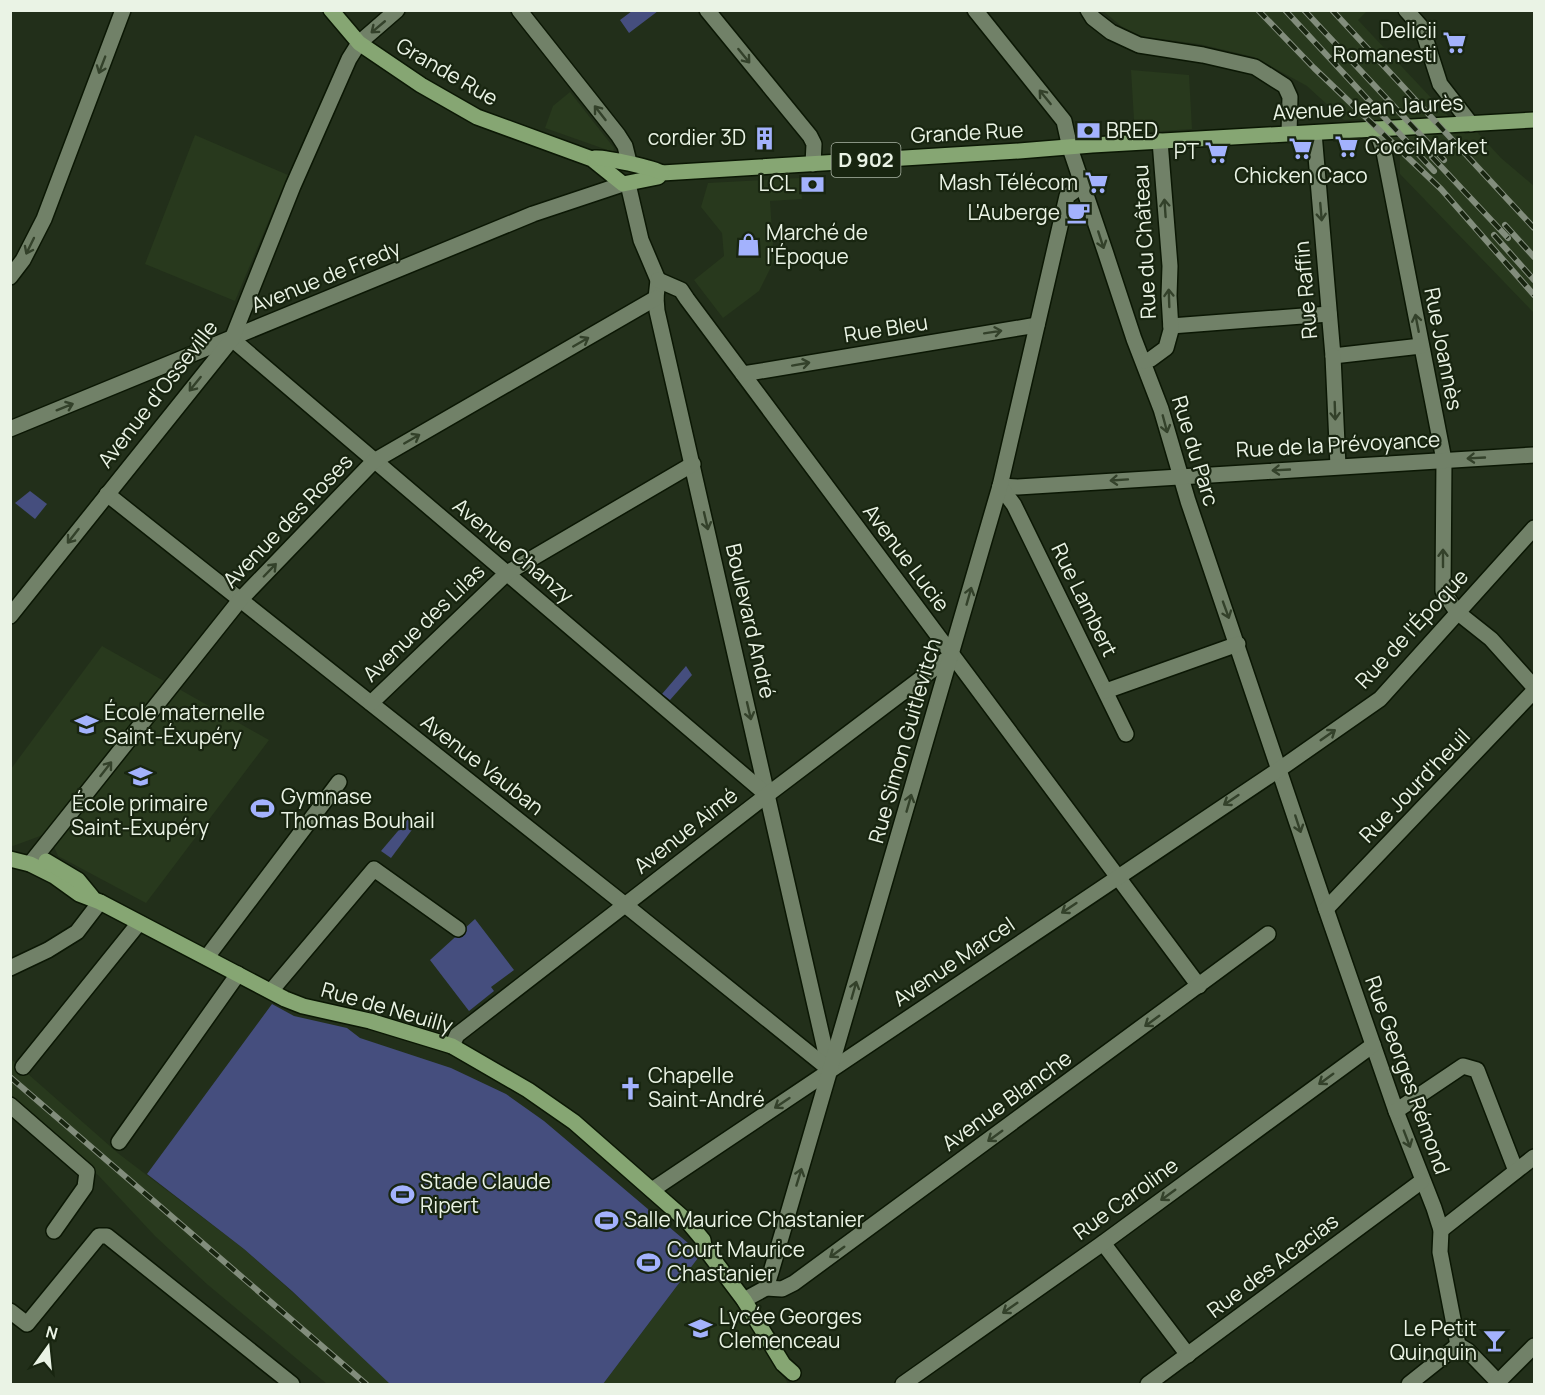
<svg xmlns="http://www.w3.org/2000/svg" width="1545" height="1395" font-family="Manrope,sans-serif">
<style>
.built{fill:#28391d}
.green{fill:#454e7e}
.lines{fill:none;stroke-linecap:round;stroke-linejoin:round}
.minor-casing{stroke:#0b1704;stroke-width:18}
.major-casing{stroke:#0b1704;stroke-width:18}
.minor{stroke:#718168;stroke-width:15}
.major{stroke:#86a673;stroke-width:15}
.rail-casing{stroke:#828d7c;stroke-width:6}
.rail{stroke:#182510;stroke-width:4;stroke-dasharray:11;stroke-linecap:butt}
.oneway{stroke:#33412a}
.labels{text-anchor:middle;stroke-width:4.5;stroke-linejoin:round;paint-order:stroke}
.shield{fill:#182510;stroke:#abb5a5;stroke-width:1.5}
.shield-label{font-size:20px;font-weight:bold;fill:#eaf3e5}
.poi-label{font-size:21px;fill:#eaf3e5;stroke:#182510;text-anchor:start}
.street-label{font-size:21px;fill:#eaf3e5;stroke:#182510}
</style>
<rect width="100%" height="100%" fill="#222f1a"/>
<!-- built -->
<g class="built">
<path d="M1103,11H1367L1358,20L1465,134L1477,132L1501,158L1534,186V313L1400,174V157L1361,119L1344,120L1307,86L1254,57L1199,44L1139,36L1121,26Z"/>
<path d="M1131,70L1189,75L1192,129L1146,132L1145,120H1134Z"/>
<path d="M570,92L614,148L613,152L545,128L553,106Z"/>
<path d="M195,135L288,175L235,301L145,264Z"/>
<path d="M800,178L802,199L770,201L774,261L759,291L723,318L694,280L724,256L722,233L701,207L708,183Z"/>
<path d="M102,646L164,681L43,835L13,846L10,845L11,769Z"/>
<path d="M179,689L269,740L146,903L58,856L54,847Z"/>
<path d="M11,1059L119,1154L244,1249L355,1348L392,1384H327L208,1285L155,1236L99,1176L11,1099Z"/>
<path d="M701,1254L765,1341L788,1384H603Z"/>
</g>
<!-- green -->
<g class="green">
<path d="M632,11V10L658,11L629,33L620,20Z"/>
<path d="M30,491L47,504L35,519L15,503Z"/>
<path d="M686,666L692,675L670,700L662,694Z"/>
<path d="M409,818L417,823L391,858L381,851Z"/>
<path d="M475,919L514,970L491,987L494,991L469,1011L430,960Z"/>
<path d="M272,1004L294,1016L347,1028L360,1038L451,1068L506,1094L544,1121L701,1254L603,1384H390L292,1291L244,1249L147,1174Z"/>
</g>
<g class="lines">
<defs>
<g id="minor">
<path d="M519,10L618,135L625,146L629,162"/>
<path d="M707,10L810,136L814,144L813,164"/>
<path d="M975,10L1064,121L1070,148L1106,254L1134,339L1161,409L1188,501L1326,909L1396,1111L1434,1208L1441,1230L1440,1252L1458,1345L1468,1351L1500,1384"/>
<path d="M1088,10L1093,18L1111,32L1139,45L1203,55L1255,67L1285,86L1290,97L1289,134"/>
<path d="M1406,10L1422,28L1440,84L1471,124"/>
<path d="M1376,129L1384,152L1444,460L1443,591L1457,612L1491,639L1534,687"/>
<path d="M1314,133L1333,356L1421,346"/>
<path d="M628,184L641,240L658,280L656,298L657,311L829,1067"/>
<path d="M10,277L23,260L44,219L123,10"/>
<path d="M658,280L681,290L687,299L1199,986"/>
<path d="M1171,326L1329,314"/>
<path d="M232,339L767,795"/>
<path d="M1333,356L1338,466"/>
<path d="M1144,361L1151,359L1166,348L1171,330L1169,296L1170,266L1160,141"/>
<path d="M743,374L1037,325"/>
<path d="M10,429L533,214L623,184"/>
<path d="M1000,486L1018,487L1534,455"/>
<path d="M1000,486L1014,505L1126,734"/>
<path d="M107,494L624,904L830,1070"/>
<path d="M10,616L232,339L293,186L349,59L359,43L397,10"/>
<path d="M1106,691L1238,644"/>
<path d="M371,703L507,573L693,464"/>
<path d="M30,864L240,600L374,461L656,298"/>
<path d="M1326,909L1534,691"/>
<path d="M207,957L339,782"/>
<path d="M10,968L48,950L77,932L100,902"/>
<path d="M271,991L374,869L458,929"/>
<path d="M452,1046L457,1035L767,795L952,655"/>
<path d="M23,1067L139,923"/>
<path d="M10,1105L87,1172L85,1187L54,1231"/>
<path d="M1396,1111L1463,1066L1477,1070L1516,1171"/>
<path d="M119,1142L238,974"/>
<path d="M652,1190L1287,764L1380,699L1534,528"/>
<path d="M1441,1230L1534,1157"/>
<path d="M1103,1243L1188,1355"/>
<path d="M766,1288L782,1289L794,1283L1268,934"/>
<path d="M744,1300L766,1288L771,1272L1000,486L1067,196L1084,184"/>
<path d="M10,1311L27,1324L99,1236H107L292,1384"/>
<path d="M1498,1382L1534,1346"/>
<path d="M903,1384L1103,1243L1373,1045"/>
<path d="M1148,1384L1422,1181"/>
<path d="M1409,1384L1458,1345"/>
</g>
<g id="major">
<path d="M331,10L359,43L421,85L477,117L592,159L623,184L658,177L662,173L1019,151L1092,145L1534,120"/>
<path d="M595,158C605,157 654,168 662,173"/>
<path d="M10,859L30,864L54,876L79,894L100,902L285,999L303,1006L370,1021L452,1046L528,1090L574,1122L688,1222L703,1240L704,1247L744,1300L783,1364L793,1373"/>
<path d="M46,861L78,880L92,897"/>
</g>
</defs>
<!-- minor casing -->
<use href="#minor" class="minor-casing"/>
<!-- major casing -->
<use href="#major" class="major-casing"/>
<!-- minor -->
<use href="#minor" class="minor"/>
<!-- major -->
<use href="#major" class="major"/>
<defs>
<g id="rail">
<path d="M1258,10L1314,68L1441,189L1534,295"/>
<path d="M1285,10L1434,171"/>
<path d="M1304,10L1444,160"/>
<path d="M1332,10L1534,228"/>
<path d="M1432,157L1508,238"/>
<path d="M1505,225L1534,257"/>
<path d="M1494,235L1534,280"/>
<path d="M10,1077L366,1384"/>
</g>
</defs>
<!-- rail casing -->
<use href="#rail" class="rail-casing"/>
<!-- rail -->
<use href="#rail" class="rail"/>
</g>
<!-- one-way arrows -->
<defs><path id="oneway-shaft" d="M-6 0H5M1.5-3L5.5 0L1.5 3" fill="none" stroke-width="1.6" stroke-linecap="round" stroke-linejoin="round" transform="scale(1.5)"/></defs>
<g class="oneway">
<use href="#oneway-shaft" transform="translate(378 27) rotate(140)"/>
<use href="#oneway-shaft" transform="translate(744 56) rotate(51)"/>
<use href="#oneway-shaft" transform="translate(102 65) rotate(111)"/>
<use href="#oneway-shaft" transform="translate(1045 97) rotate(-129)"/>
<use href="#oneway-shaft" transform="translate(600 113) rotate(-128)"/>
<use href="#oneway-shaft" transform="translate(1165 208) rotate(-94)"/>
<use href="#oneway-shaft" transform="translate(1321 212) rotate(85)"/>
<use href="#oneway-shaft" transform="translate(1101 240) rotate(72)"/>
<use href="#oneway-shaft" transform="translate(30 246) rotate(116)"/>
<use href="#oneway-shaft" transform="translate(1169 298) rotate(-92)"/>
<use href="#oneway-shaft" transform="translate(1417 323) rotate(-101)"/>
<use href="#oneway-shaft" transform="translate(993 332) rotate(-9)"/>
<use href="#oneway-shaft" transform="translate(581 342) rotate(-30)"/>
<use href="#oneway-shaft" transform="translate(801 364) rotate(-10)"/>
<use href="#oneway-shaft" transform="translate(195 384) rotate(129)"/>
<use href="#oneway-shaft" transform="translate(65 407) rotate(-22)"/>
<use href="#oneway-shaft" transform="translate(1335 411) rotate(88)"/>
<use href="#oneway-shaft" transform="translate(1165 424) rotate(75)"/>
<use href="#oneway-shaft" transform="translate(412 439) rotate(-30)"/>
<use href="#oneway-shaft" transform="translate(1476 458) rotate(177)"/>
<use href="#oneway-shaft" transform="translate(1281 470) rotate(177)"/>
<use href="#oneway-shaft" transform="translate(1119 480) rotate(176)"/>
<use href="#oneway-shaft" transform="translate(706 521) rotate(77)"/>
<use href="#oneway-shaft" transform="translate(73 536) rotate(128)"/>
<use href="#oneway-shaft" transform="translate(1443 558) rotate(-90)"/>
<use href="#oneway-shaft" transform="translate(270 570) rotate(-46)"/>
<use href="#oneway-shaft" transform="translate(969 596) rotate(-74)"/>
<use href="#oneway-shaft" transform="translate(1226 610) rotate(70)"/>
<use href="#oneway-shaft" transform="translate(749 711) rotate(77)"/>
<use href="#oneway-shaft" transform="translate(1328 735) rotate(-35)"/>
<use href="#oneway-shaft" transform="translate(106 769) rotate(-52)"/>
<use href="#oneway-shaft" transform="translate(1231 800) rotate(146)"/>
<use href="#oneway-shaft" transform="translate(909 803) rotate(-74)"/>
<use href="#oneway-shaft" transform="translate(1298 824) rotate(72)"/>
<use href="#oneway-shaft" transform="translate(1069 908) rotate(146)"/>
<use href="#oneway-shaft" transform="translate(854 990) rotate(-74)"/>
<use href="#oneway-shaft" transform="translate(1152 1021) rotate(144)"/>
<use href="#oneway-shaft" transform="translate(1326 1079) rotate(144)"/>
<use href="#oneway-shaft" transform="translate(782 1103) rotate(146)"/>
<use href="#oneway-shaft" transform="translate(995 1136) rotate(144)"/>
<use href="#oneway-shaft" transform="translate(1407 1139) rotate(69)"/>
<use href="#oneway-shaft" transform="translate(799 1177) rotate(-73)"/>
<use href="#oneway-shaft" transform="translate(1168 1195) rotate(144)"/>
<use href="#oneway-shaft" transform="translate(837 1252) rotate(144)"/>
<use href="#oneway-shaft" transform="translate(1010 1308) rotate(145)"/>
</g>
<!-- icons -->
<defs>
<symbol id="supermarket-bare" viewBox="-9 -9 18 18"><path d="M-6-5.5h2.5l.6 2H6L4.5 2H-2.5L-4.4-4H-6ZM-1.5 3.2a1.3 1.3 0 1 0 .1 0ZM3 3.2a1.3 1.3 0 1 0 .1 0Z" fill="#a3b2fd" stroke="#182510" stroke-width="2.5" paint-order="stroke"/></symbol>
<symbol id="bank-bare" viewBox="-9 -9 18 18"><path d="M-6-4H6V4H-6ZM0-2.3a2.3 2.3 0 1 0 0 4.6a2.3 2.3 0 1 0 0-4.6Z" fill="#a3b2fd" stroke="#182510" stroke-width="2.5" paint-order="stroke"/></symbol>
<symbol id="building-bare" viewBox="-9 -9 18 18"><path d="M-4-6H4V6H1V3H-1V6H-4ZM-2.5-4.3h1.7v1.8h-1.7ZM.8-4.3h1.7v1.8H.8ZM-2.5-1h1.7V.8h-1.7ZM.8-1h1.7V.8H.8Z" fill="#a3b2fd" stroke="#182510" stroke-width="2.5" paint-order="stroke"/></symbol>
<symbol id="cafe-bare" viewBox="-9 -9 18 18"><path d="M-5.5-4.5H6V0H3Q3 3.5 0 3.5H-2.5Q-5.5 3.5-5.5 0ZM3-3.2v2h1.7v-2ZM-6 4.5H4V6H-6Z" fill="#a3b2fd" stroke="#182510" stroke-width="2.5" paint-order="stroke"/></symbol>
<symbol id="shop-bare" viewBox="-9 -9 18 18"><path d="M-5-2.5h2.3a2.7 3.5 0 0 1 5.4 0H5L5.5 6h-11ZM-1.5-2.5h3a1.5 2.3 0 0 0-3 0Z" fill="#a3b2fd" stroke="#182510" stroke-width="2.5" paint-order="stroke"/></symbol>
<symbol id="school-bare" viewBox="-9 -9 18 18"><path d="M0-5L7-2L0 1L-7-2ZM-4 1L0 2.5L4 1V4Q0 6-4 4Z" fill="#a3b2fd" stroke="#182510" stroke-width="2.5" paint-order="stroke"/></symbol>
<symbol id="stadium-bare" viewBox="-9 -9 18 18"><path d="M0-5a6.5 5 0 1 0 0 10a6.5 5 0 1 0 0-10ZM-3.5-1.8h7v3.6h-7Z" fill="#a3b2fd" stroke="#182510" stroke-width="2.5" paint-order="stroke"/></symbol>
<symbol id="church-bare" viewBox="-9 -9 18 18"><path d="M-1.2-6h2.4v3.5h3.3v2.4h-3.3V6h-2.4V-.1h-3.3v-2.4h3.3Z" fill="#a3b2fd" stroke="#182510" stroke-width="2.5" paint-order="stroke"/></symbol>
<symbol id="bar-bare" viewBox="-9 -9 18 18"><path d="M-6-5H6L.8 .8V4.5H3.5V6h-7V4.5H-.8V.8Z" fill="#a3b2fd" stroke="#182510" stroke-width="2.5" paint-order="stroke"/></symbol>
</defs>
<g fill-rule="evenodd">
<use href="#supermarket-bare" x="1438" y="26" width="33" height="33"/>
<use href="#bank-bare" x="1072" y="114" width="33" height="33"/>
<use href="#building-bare" x="748" y="122" width="33" height="33"/>
<use href="#supermarket-bare" x="1330" y="130" width="33" height="33"/>
<use href="#supermarket-bare" x="1284" y="132" width="33" height="33"/>
<use href="#supermarket-bare" x="1200" y="136" width="33" height="33"/>
<use href="#supermarket-bare" x="1080" y="166" width="33" height="33"/>
<use href="#bank-bare" x="796" y="168" width="33" height="33"/>
<use href="#cafe-bare" x="1062" y="196" width="33" height="33"/>
<use href="#shop-bare" x="732" y="228" width="33" height="33"/>
<use href="#school-bare" x="70" y="708" width="33" height="33"/>
<use href="#school-bare" x="124" y="760" width="33" height="33"/>
<use href="#stadium-bare" x="246" y="792" width="33" height="33"/>
<use href="#church-bare" x="614" y="1072" width="33" height="33"/>
<use href="#stadium-bare" x="386" y="1178" width="33" height="33"/>
<use href="#stadium-bare" x="590" y="1204" width="33" height="33"/>
<use href="#stadium-bare" x="632" y="1246" width="33" height="33"/>
<use href="#school-bare" x="684" y="1312" width="33" height="33"/>
<use href="#bar-bare" x="1478" y="1324" width="33" height="33"/>
</g>
<g class="labels">
<!-- shield labels -->
<rect class="shield" x="831.5" y="143" width="69" height="34" rx="4.5"/>
<g class="shield-label">
<text x="866" y="167">D 902</text>
</g>
<!-- poi labels -->
<g class="poi-label">
<text x="1437" y="38" text-anchor="end">Delicii<tspan x="1437" dy="24">Romanesti</tspan></text>
<text x="1106" y="138">BRED</text>
<text x="746" y="145" text-anchor="end">cordier 3D</text>
<text x="1365" y="154">CocciMarket</text>
<text x="1199" y="159" text-anchor="end">PT</text>
<text x="1301" y="183" text-anchor="middle">Chicken Caco</text>
<text x="1078" y="190" text-anchor="end">Mash Télécom</text>
<text x="795" y="191" text-anchor="end">LCL</text>
<text x="1060" y="220" text-anchor="end">L'Auberge</text>
<text x="766" y="240">Marché de<tspan x="766" dy="24">l'Époque</tspan></text>
<text x="104" y="720">École maternelle<tspan x="104" dy="24">Saint-Éxupéry</tspan></text>
<text x="281" y="804">Gymnase<tspan x="281" dy="24">Thomas Bouhail</tspan></text>
<text x="140" y="811" text-anchor="middle">École primaire<tspan x="140" dy="24">Saint-Exupéry</tspan></text>
<text x="648" y="1083">Chapelle<tspan x="648" dy="24">Saint-André</tspan></text>
<text x="420" y="1189">Stade Claude<tspan x="420" dy="24">Ripert</tspan></text>
<text x="624" y="1227">Salle Maurice Chastanier</text>
<text x="667" y="1257">Court Maurice<tspan x="667" dy="24">Chastanier</tspan></text>
<text x="719" y="1324">Lycée Georges<tspan x="719" dy="24">Clemenceau</tspan></text>
<text x="1477" y="1336" text-anchor="end">Le Petit<tspan x="1477" dy="24">Quinquin</tspan></text>
</g>
<!-- street labels -->
<g class="street-label">
<text transform="translate(447 72) rotate(30)" y="7">Grande Rue</text>
<text transform="translate(1368 108) rotate(-3)" y="7">Avenue Jean Jaurès</text>
<text transform="translate(967 133) rotate(-3)" y="7">Grande Rue</text>
<text transform="translate(1145 242) rotate(-93)" y="7">Rue du Château</text>
<text transform="translate(326 277) rotate(-22)" y="7">Avenue de Fredy</text>
<text transform="translate(1306 290) rotate(-95)" y="7">Rue Raffin</text>
<text transform="translate(886 329) rotate(-9)" y="7">Rue Bleu</text>
<text transform="translate(1443 349) rotate(79)" y="7">Rue Joannès</text>
<text transform="translate(158 394) rotate(-52)" y="7">Avenue d'Osseville</text>
<text transform="translate(1338 445) rotate(-3)" y="7">Rue de la Prévoyance</text>
<text transform="translate(1195 451) rotate(73)" y="7">Rue du Parc</text>
<text transform="translate(288 521) rotate(-46)" y="7">Avenue des Roses</text>
<text transform="translate(513 551) rotate(40)" y="7">Avenue Chanzy</text>
<text transform="translate(906 558) rotate(53)" y="7">Avenue Lucie</text>
<text transform="translate(1084 600) rotate(64)" y="7">Rue Lambert</text>
<text transform="translate(750 621) rotate(77)" y="7">Boulevard André</text>
<text transform="translate(424 623) rotate(-44)" y="7">Avenue des Lilas</text>
<text transform="translate(1412 629) rotate(-47)" y="7">Rue de l'Époque</text>
<text transform="translate(905 741) rotate(-74)" y="7">Rue Simon Guitlevitch</text>
<text transform="translate(482 765) rotate(38)" y="7">Avenue Vauban</text>
<text transform="translate(1415 786) rotate(-46)" y="7">Rue Jourd'heuil</text>
<text transform="translate(686 831) rotate(-38)" y="7">Avenue Aimé</text>
<text transform="translate(954 962) rotate(-34)" y="7">Avenue Marcel</text>
<text transform="translate(387 1008) rotate(16)" y="7">Rue de Neuilly</text>
<text transform="translate(1407 1075) rotate(70)" y="7">Rue Georges Rémond</text>
<text transform="translate(1007 1101) rotate(-36)" y="7">Avenue Blanche</text>
<text transform="translate(1126 1199) rotate(-36)" y="7">Rue Caroline</text>
<text transform="translate(1273 1266) rotate(-37)" y="7">Rue des Acacias</text>
</g>
</g>
<!-- border -->
<rect width="1545" height="1395" fill="none" stroke="#eaf3e5" stroke-width="24"/>
<!-- north arrow -->
<g transform="translate(48 1347) rotate(15)" stroke="#182510" stroke-width="4.5" paint-order="stroke">
<path d="M0-4.5L10 22L0 15L-10 22Z" fill="#eaf3e5"/>
<text y="-9" font-size="16" font-weight="bold" text-anchor="middle" fill="#eaf3e5">N</text>
</g>
</svg>
